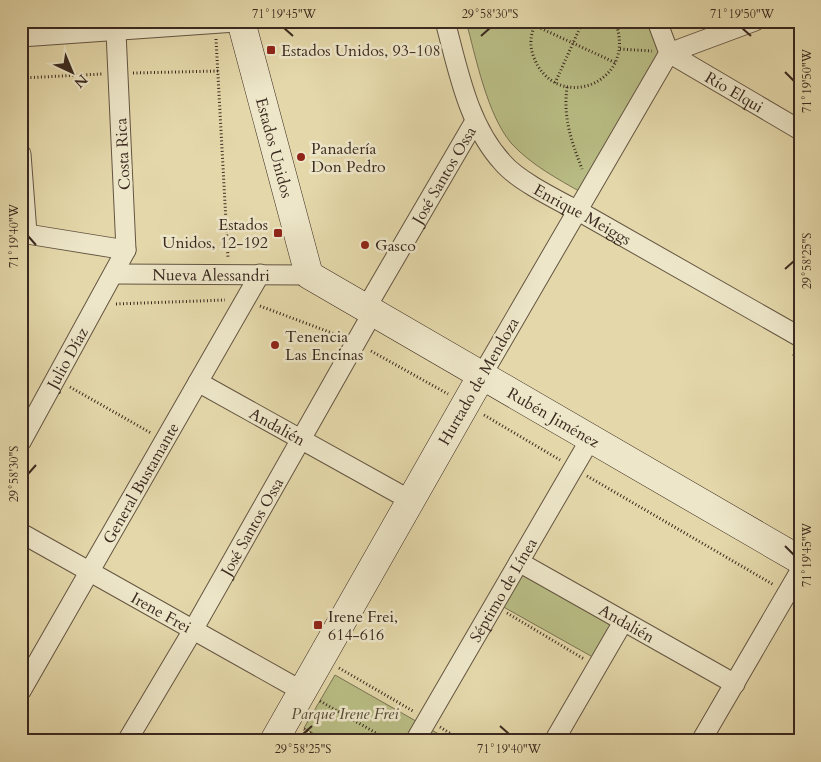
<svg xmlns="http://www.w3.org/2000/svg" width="821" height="762" font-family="Cardo,serif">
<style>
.green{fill:#b9bd85;stroke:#7a7352}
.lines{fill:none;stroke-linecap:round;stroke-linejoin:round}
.street-casing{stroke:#645542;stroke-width:21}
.secondary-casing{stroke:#3a291f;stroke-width:29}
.path{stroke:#3a291f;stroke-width:3;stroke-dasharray:1 2.5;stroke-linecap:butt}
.street{stroke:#ede6c8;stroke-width:19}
.secondary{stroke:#ede6c8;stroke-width:28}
.ticks{fill:none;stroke:#3a291f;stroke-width:2}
.poi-dot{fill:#8f2418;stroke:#ede6c8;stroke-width:2}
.labels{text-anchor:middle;stroke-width:5;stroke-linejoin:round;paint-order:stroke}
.poi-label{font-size:16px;fill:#3a291f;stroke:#ede6c8;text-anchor:start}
.street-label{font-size:16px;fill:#3a291f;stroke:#ede6c8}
.park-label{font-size:16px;font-style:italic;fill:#534733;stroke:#ede6c8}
.neatline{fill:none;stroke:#3a291f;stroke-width:2}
.ticks-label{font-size:12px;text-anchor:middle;fill:#3a291f}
</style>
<rect width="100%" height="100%" fill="#e4d8aa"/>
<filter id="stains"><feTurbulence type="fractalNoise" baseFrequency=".004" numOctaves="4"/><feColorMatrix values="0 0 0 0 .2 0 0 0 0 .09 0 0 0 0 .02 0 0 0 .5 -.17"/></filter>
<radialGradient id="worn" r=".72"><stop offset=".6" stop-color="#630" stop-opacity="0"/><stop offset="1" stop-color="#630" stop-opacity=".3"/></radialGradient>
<!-- green -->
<g class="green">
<path d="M21,21H102L103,26L21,30Z"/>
<path d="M466,21H649L665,53L584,194C558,179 531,165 511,143C487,114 476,58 466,21Z"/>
<path d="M524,562L621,620L598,660L500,605Z"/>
<path d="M335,675L451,741H327L304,728Z"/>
</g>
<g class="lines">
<defs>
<g id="street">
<path id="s1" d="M445,21C458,70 468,125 503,163C520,183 566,204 589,217C660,257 730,297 800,337"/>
<path d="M657,21L669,53"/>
<path d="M21,37L250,21"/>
<path id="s2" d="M669,53L800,130"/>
<path d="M669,53L755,21"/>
<path d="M21,154L27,233"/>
<path d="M21,233L126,250"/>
<path id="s3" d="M115,274L309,275"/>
<path id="s4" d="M366,308L475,121"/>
<path d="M482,375L669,53"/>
<path id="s5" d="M198,382L410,500"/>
<path id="s6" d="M21,442L126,250L116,32L113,21"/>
<path id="s7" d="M21,533L302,691"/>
<path id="s8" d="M519,562L735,684"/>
<path id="s9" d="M21,691L260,274"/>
<path id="s10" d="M127,741L193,630L373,312"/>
<path id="s11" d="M415,741L591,438"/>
<path d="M554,741L623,622"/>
<path d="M701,741L800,571"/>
</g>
<g id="secondary">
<path id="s12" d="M241,21L309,275L800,560"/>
<path d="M274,741L482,375"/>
</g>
</defs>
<!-- street casing -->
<use href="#street" class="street-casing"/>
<!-- secondary casing -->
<use href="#secondary" class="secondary-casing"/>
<!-- path -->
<g class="path">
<path d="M525,21L616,63"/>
<path d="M537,21C531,31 529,44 533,55C553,115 640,85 615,21"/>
<path d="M216,39L228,258"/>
<path d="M620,49L652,51"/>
<path d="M21,69L22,78L102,74"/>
<path d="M133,73L219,71"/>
<path d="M555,83L583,21"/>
<path d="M567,87C563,118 571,140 582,169"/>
<path d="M116,304L225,300"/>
<path d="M260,306L340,336"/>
<path d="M371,351L448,394"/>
<path d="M793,354L800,358"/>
<path d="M70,387L151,433"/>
<path d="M484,415L560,460"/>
<path d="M587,476L774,585"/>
<path d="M507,613L584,659"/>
<path d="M339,668L413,711"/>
<path d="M320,701L390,741"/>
<path d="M440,727L462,741"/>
<path d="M304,729L323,741"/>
</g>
<!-- street -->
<use href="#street" class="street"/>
<!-- secondary -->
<use href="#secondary" class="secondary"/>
</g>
<!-- ticks -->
<path class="ticks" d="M284,28L293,36M742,28L751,36M481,36L490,28M785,72L794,81M28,236L36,245M785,269L794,261M28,474L36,465M785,546L794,555M500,726L509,734M303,734L312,726"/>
<!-- markers -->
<g class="poi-dot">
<rect x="266" y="45" width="10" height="10" rx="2.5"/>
<circle cx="301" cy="157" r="5"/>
<rect x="273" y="228" width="10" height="10" rx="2.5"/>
<circle cx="365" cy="245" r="5"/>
<circle cx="275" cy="345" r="5"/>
<rect x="313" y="620" width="10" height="10" rx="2.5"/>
</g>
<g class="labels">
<!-- poi labels -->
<g class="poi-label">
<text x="281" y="56">Estados Unidos, 93-108</text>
<text x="311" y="154">Panadería<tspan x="311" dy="18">Don Pedro</tspan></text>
<text x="268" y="230" text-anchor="end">Estados<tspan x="268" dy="18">Unidos, 12-192</tspan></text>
<text x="375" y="251">Gasco</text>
<text x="285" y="342">Tenencia<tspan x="285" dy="18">Las Encinas</tspan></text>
<text x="328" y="622">Irene Frei,<tspan x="328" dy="18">614-616</tspan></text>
</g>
<!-- street labels -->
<g class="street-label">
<text dy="6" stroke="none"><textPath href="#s2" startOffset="76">Río Elqui</textPath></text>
<text dy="6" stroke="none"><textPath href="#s12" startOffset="131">Estados Unidos</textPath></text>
<text transform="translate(122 154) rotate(-93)" y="6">Costa Rica</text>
<text dy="6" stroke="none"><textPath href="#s4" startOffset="154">José Santos Ossa</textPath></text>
<text dy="6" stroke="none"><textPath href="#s1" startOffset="250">Enrique Meiggs</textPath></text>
<text dy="6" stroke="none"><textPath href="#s3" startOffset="96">Nueva Alessandri</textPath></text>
<text dy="6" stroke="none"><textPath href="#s6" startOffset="96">Julio Díaz</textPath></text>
<text transform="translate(478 381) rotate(-60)" y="6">Hurtado de Mendoza</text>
<text dy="6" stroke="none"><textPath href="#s12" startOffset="546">Rubén Jiménez</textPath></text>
<text dy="6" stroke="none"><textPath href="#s5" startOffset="91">Andalién</textPath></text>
<text dy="6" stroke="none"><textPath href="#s9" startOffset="240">General Bustamante</textPath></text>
<text dy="6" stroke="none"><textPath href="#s10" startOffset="248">José Santos Ossa</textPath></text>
<text dy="6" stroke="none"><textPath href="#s11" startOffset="175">Séptimo de Línea</textPath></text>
<text dy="6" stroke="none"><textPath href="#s7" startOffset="161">Irene Frei</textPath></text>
<text dy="6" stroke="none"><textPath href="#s8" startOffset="124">Andalién</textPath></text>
</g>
<!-- park labels -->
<g class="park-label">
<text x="345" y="719">Parque Irene Frei</text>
</g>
</g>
<!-- margin -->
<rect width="821" height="762" fill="none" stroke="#e4d8aa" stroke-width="55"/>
<!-- north arrow -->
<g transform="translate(72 72) rotate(136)" stroke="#ede6c8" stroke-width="4" paint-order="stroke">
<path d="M0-4L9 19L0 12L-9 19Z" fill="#3a291f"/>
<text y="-8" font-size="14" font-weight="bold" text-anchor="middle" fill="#3a291f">N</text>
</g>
<rect x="28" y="28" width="766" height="706" class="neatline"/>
<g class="ticks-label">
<text x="284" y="18">71°19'45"W</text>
<text x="490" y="18">29°58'30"S</text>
<text x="742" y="18">71°19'50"W</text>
<text transform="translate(807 81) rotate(-90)" y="4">71°19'50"W</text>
<text transform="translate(14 236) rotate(-90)" y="4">71°19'40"W</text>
<text transform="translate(807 261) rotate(-90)" y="4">29°58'25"S</text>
<text transform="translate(14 474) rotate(-90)" y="4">29°58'30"S</text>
<text transform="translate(807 555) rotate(-90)" y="4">71°19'45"W</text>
<text x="303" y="753">29°58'25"S</text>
<text x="509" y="753">71°19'40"W</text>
</g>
<rect width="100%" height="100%" filter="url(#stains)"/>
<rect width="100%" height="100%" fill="url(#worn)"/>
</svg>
